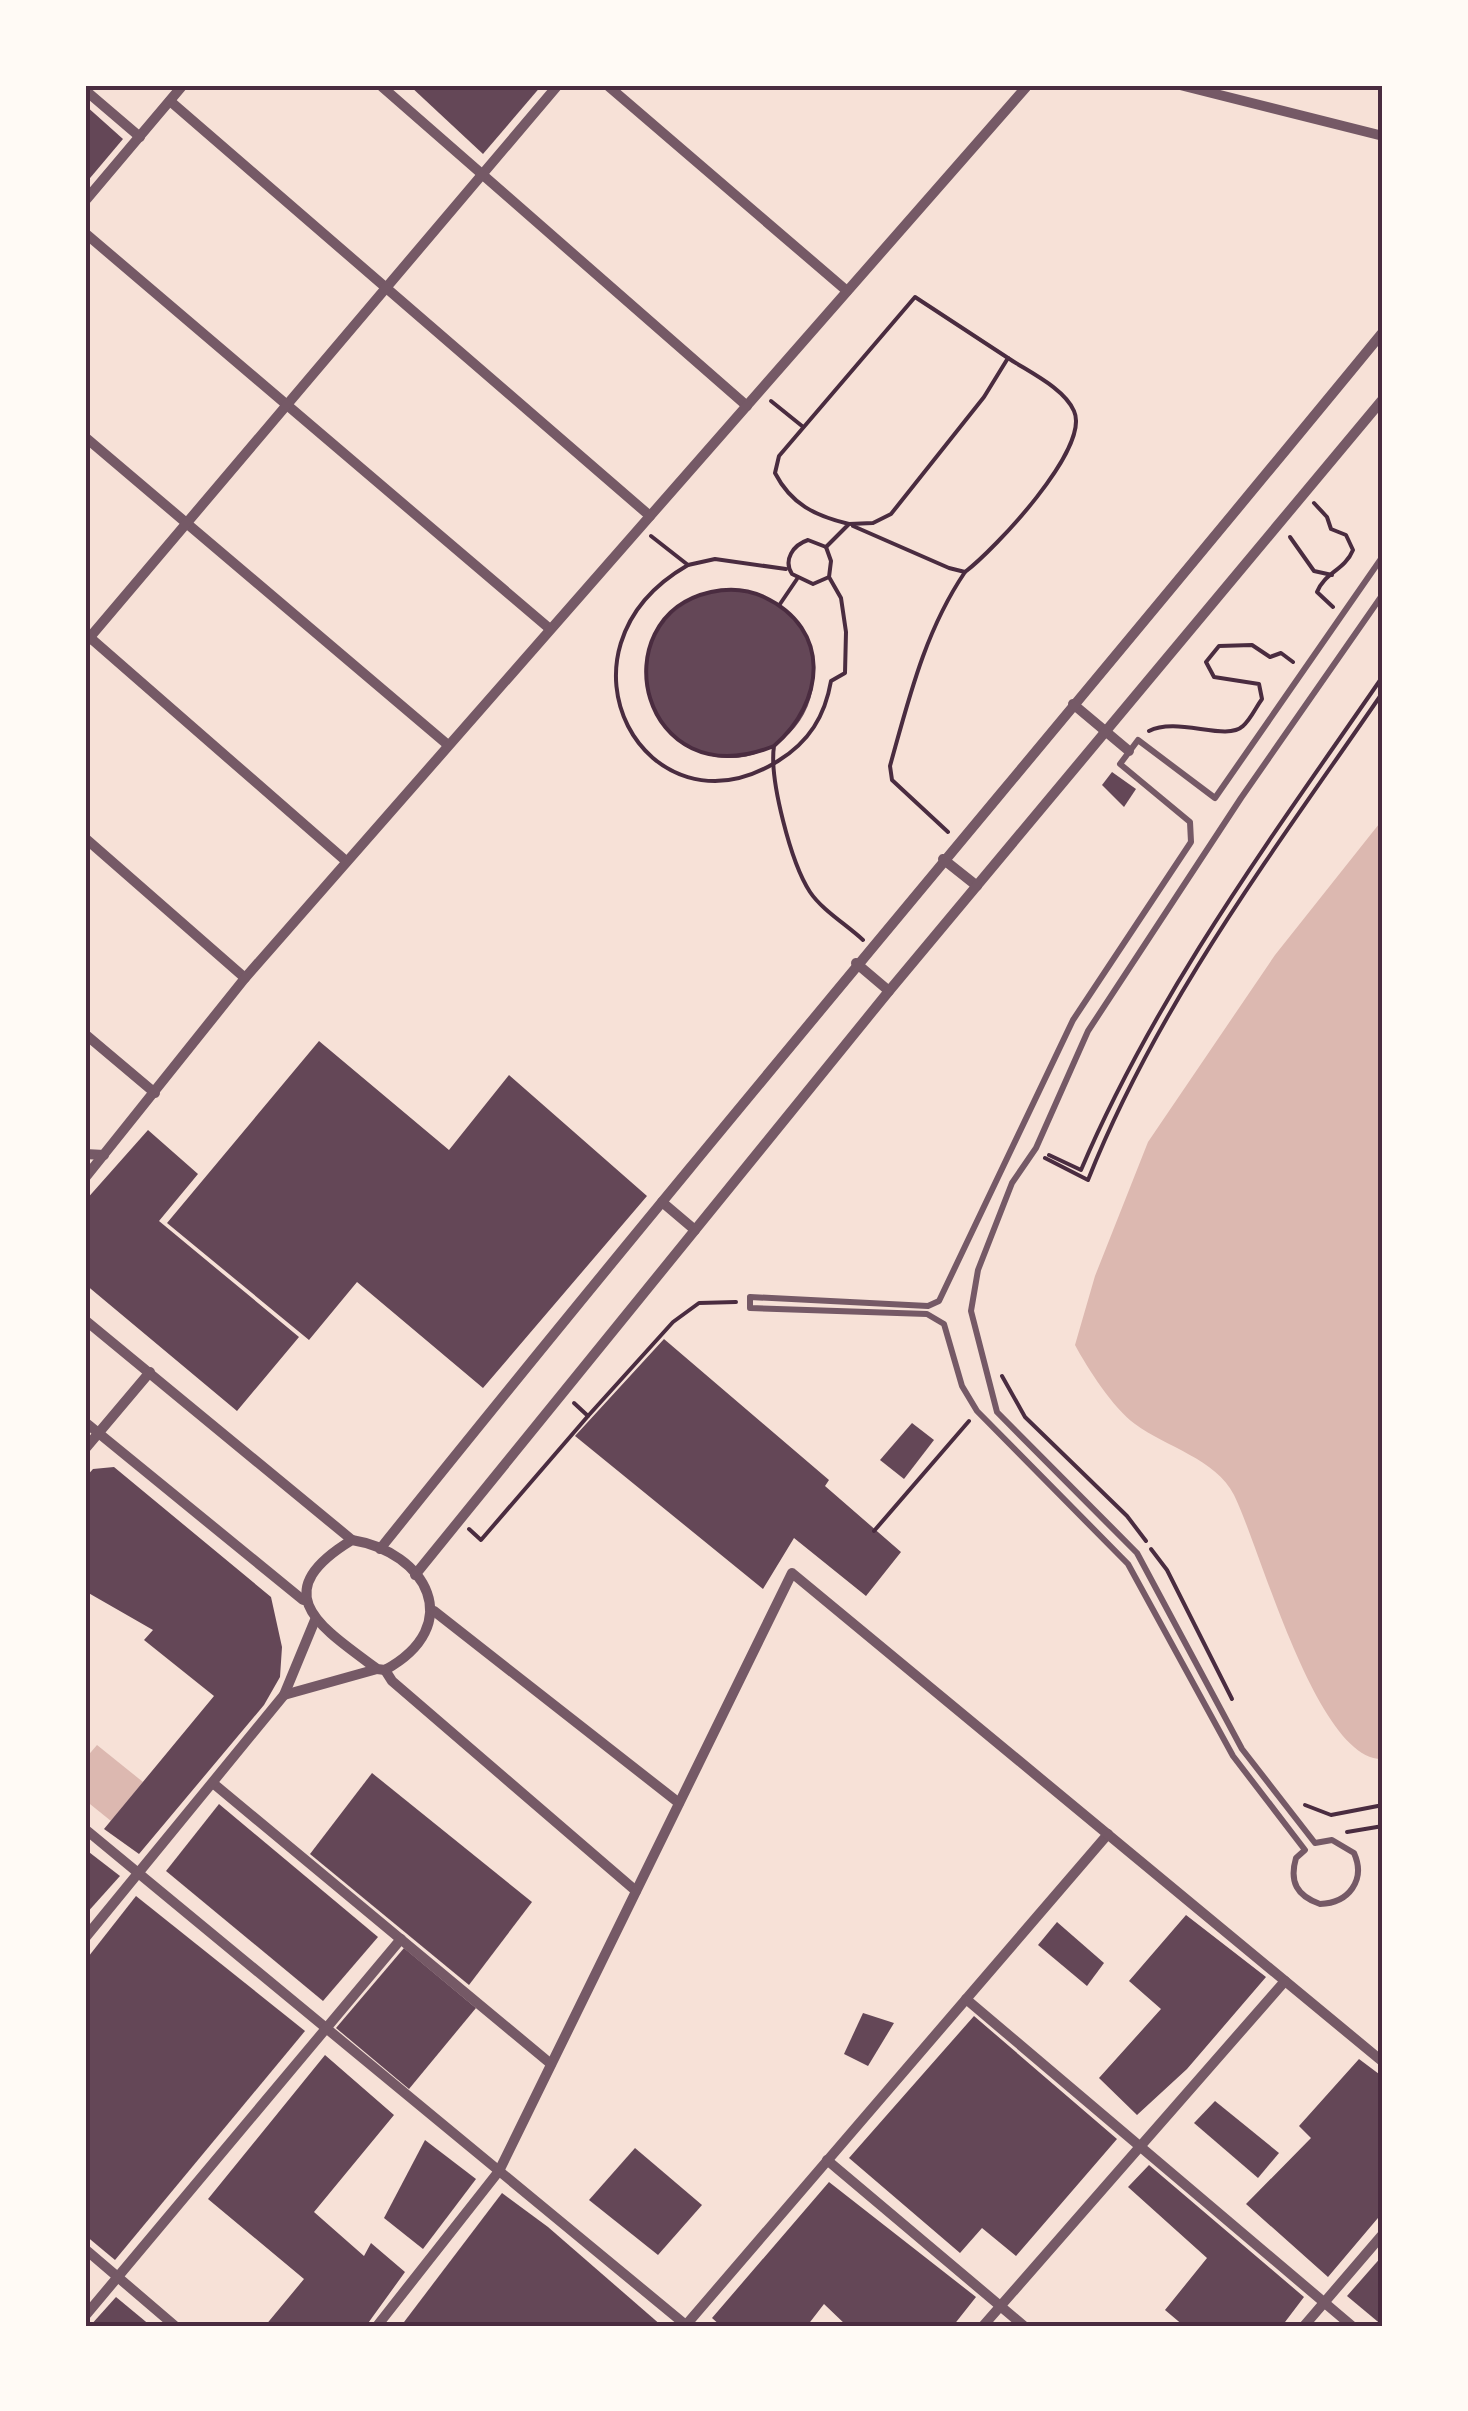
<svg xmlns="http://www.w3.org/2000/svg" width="1468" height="2411" font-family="'Open Sans',sans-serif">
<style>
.water{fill:#dcb8b0}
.building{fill:#644757}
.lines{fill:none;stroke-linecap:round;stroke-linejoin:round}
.path{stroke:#4a2c40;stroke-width:4}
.service{stroke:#755966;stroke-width:6}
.minor{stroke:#755966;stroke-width:10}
.neatline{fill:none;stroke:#4a2c40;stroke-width:4}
</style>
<rect width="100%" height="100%" fill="#f7e1d7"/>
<!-- water -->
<g class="water">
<path d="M1383,819V1759C1317,1762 1260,1547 1234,1495C1216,1459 1166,1447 1135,1424C1113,1408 1088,1369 1075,1345L1095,1276L1148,1142L1275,955Z"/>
<path d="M97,1745L143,1782L111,1821L85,1800V1759Z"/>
</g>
<!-- building -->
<g class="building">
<path d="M409,85H542L483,154Z"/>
<path d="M85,105L123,139L85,184Z"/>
<circle cx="730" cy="674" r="84"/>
<path d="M1112,772L1136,789L1124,807L1102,785Z"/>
<path d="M319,1041L449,1150L509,1075L647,1196L483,1388L357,1282L309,1340L167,1223Z"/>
<path d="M148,1130L198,1174L159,1221L299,1337L237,1411L85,1284V1201Z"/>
<path d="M664,1339L829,1480L825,1486L901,1552L866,1596L794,1538L763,1589L575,1436Z"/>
<path d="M912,1423L934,1440L904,1479L880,1460Z"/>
<path d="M114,1467L271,1597L282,1647L280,1677L264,1705L139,1854L104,1829L214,1696L144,1640L153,1630L85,1591V1478L93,1469Z"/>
<path d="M372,1773L532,1902L469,1985L310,1854Z"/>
<path d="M219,1804L378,1937L323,2001L166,1871Z"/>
<path d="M85,1849L120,1876L85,1915Z"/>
<path d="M136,1896L305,2031L115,2260L85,2235V1961Z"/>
<path d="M1186,1915L1266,1977L1187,2069L1137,2115L1099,2078L1161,2009L1129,1981Z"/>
<path d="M1057,1922L1104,1963L1087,1986L1038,1945Z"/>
<path d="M404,1948L476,2008L409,2089L336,2028Z"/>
<path d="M863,2013L894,2023L868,2066L844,2054Z"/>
<path d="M974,2016L1117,2139L1016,2256L982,2228L960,2253L849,2158Z"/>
<path d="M325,2055L394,2115L314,2212L364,2256L371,2243L405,2272L366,2326H265L304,2279L208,2199Z"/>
<path d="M1359,2059L1383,2077V2212L1328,2277L1246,2204L1311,2138L1299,2126Z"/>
<path d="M1215,2101L1279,2153L1258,2178L1194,2123Z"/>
<path d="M425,2140L476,2179L423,2249L384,2218Z"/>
<path d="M635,2148L702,2205L658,2255L589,2200Z"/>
<path d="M1149,2165L1304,2297L1282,2326H1184L1165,2310L1207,2258L1128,2187Z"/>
<path d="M829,2182L976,2297L953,2326H847L824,2304L807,2326H721L712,2318Z"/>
<path d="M502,2193L548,2227L662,2326H401Z"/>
<path d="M1383,2255V2326L1347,2296Z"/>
<path d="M116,2297L151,2326H90Z"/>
</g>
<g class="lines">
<!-- path -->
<g class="path">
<path d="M771,401L802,426"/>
<path d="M1314,503L1327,517L1331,529L1346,535L1353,550C1345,570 1324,573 1317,592L1333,607"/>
<path d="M853,526L949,568L965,572C994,550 1091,448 1074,411C1064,388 1029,372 1008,358"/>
<path d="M651,536L688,565C539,651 647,843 778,761C809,742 825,716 831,681L845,673L846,632L841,598L829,577L831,561L826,547L808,540C793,545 783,560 792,574L813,584L829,577"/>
<path d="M1290,537L1314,571L1332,575"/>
<path d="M826,547L849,524C815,516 791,504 775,473L779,456L915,297L1008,358L984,397L891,514L873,523L849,524"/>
<path d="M688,565L715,559L786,569"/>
<path d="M780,604L797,579"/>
<path d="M1149,731C1177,716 1226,742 1243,726C1251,719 1256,707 1262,699L1259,684L1214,677L1206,662L1219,646L1252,645L1270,657L1281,653L1293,662"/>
<path d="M774,746C640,800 599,617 711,592C729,588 747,589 764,597C832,629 825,702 774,746C769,779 791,863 810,892C822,910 847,925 863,940"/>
<path d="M948,832L892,780L890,766C909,698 925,631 965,572"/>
<path d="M1049,1155L1081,1170C1156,993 1274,834 1383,676"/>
<path d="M1045,1158L1088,1180C1158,1003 1276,848 1383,692"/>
<path d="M1002,1376L1025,1417L1127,1516L1146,1541"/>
<path d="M574,1403L588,1416L673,1322L699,1303L736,1302"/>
<path d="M469,1529L481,1540L588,1416"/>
<path d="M874,1531L969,1421"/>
<path d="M1151,1549L1167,1570L1232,1699"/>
<path d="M1305,1805L1331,1815L1383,1805"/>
<path d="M1347,1832L1383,1826"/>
</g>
<!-- service -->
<path class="service" d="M1383,556L1215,798L1138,740L1120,764L1190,822L1191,842L1073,1020L939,1301L928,1306L750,1297V1308L927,1314L944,1324L962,1386L977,1411L1128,1564L1233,1756L1305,1850L1296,1858C1289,1882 1297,1896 1320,1904C1349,1903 1366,1880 1354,1853L1332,1840L1315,1843L1242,1749L1137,1553L997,1412L971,1311L978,1270L1012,1183L1036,1148L1088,1031L1241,798L1383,594"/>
<!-- minor -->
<g class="minor">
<path d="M380,85L747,406"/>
<path d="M607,85L847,291"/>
<path d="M1180,85L1383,136"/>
<path d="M85,90L140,137"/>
<path d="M170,101L650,516"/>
<path d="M85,201L183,85"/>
<path d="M85,233L550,629"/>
<path d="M85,437L448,745"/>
<path d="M87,635L346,861"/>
<path d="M85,643L558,85"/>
<path d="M1073,704L1129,751"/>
<path d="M85,838L245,978"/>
<path d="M943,859L977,886"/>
<path d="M856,963L889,991"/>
<path d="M85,1034L155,1093"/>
<path d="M85,1154L104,1155"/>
<path d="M85,1178L245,978L1028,85"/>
<path d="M662,1202L695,1230"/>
<path d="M85,1320L352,1540"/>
<path d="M85,1422L303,1600"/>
<path d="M85,1449L150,1372"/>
<path d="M352,1540C426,1552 467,1625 385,1670L377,1669C319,1626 265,1593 352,1540Z"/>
<path d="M380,1549C709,1138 1050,738 1383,332"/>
<path d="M415,1575L889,991L1383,399"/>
<path d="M434,1611L679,1803"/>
<path d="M385,1670L392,1681L636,1891"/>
<path d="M284,1695L377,1669"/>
<path d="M214,1784L551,2064"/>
<path d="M85,1829L687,2326"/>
<path d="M85,1938L284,1695L315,1620"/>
<path d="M966,1999L1352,2326"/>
<path d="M827,2160L1024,2326"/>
<path d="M85,2249L175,2326"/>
<path d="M85,2316L401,1939"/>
<path d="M686,2325L1108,1834"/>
<path d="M377,2326L499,2171L792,1573L1383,2062"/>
<path d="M983,2326L1285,1981"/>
<path d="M1304,2326L1383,2234"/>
</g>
</g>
<!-- border -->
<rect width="1468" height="2411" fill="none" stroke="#fffaf5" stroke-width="175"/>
<rect x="88" y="88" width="1292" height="2236" class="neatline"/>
</svg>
